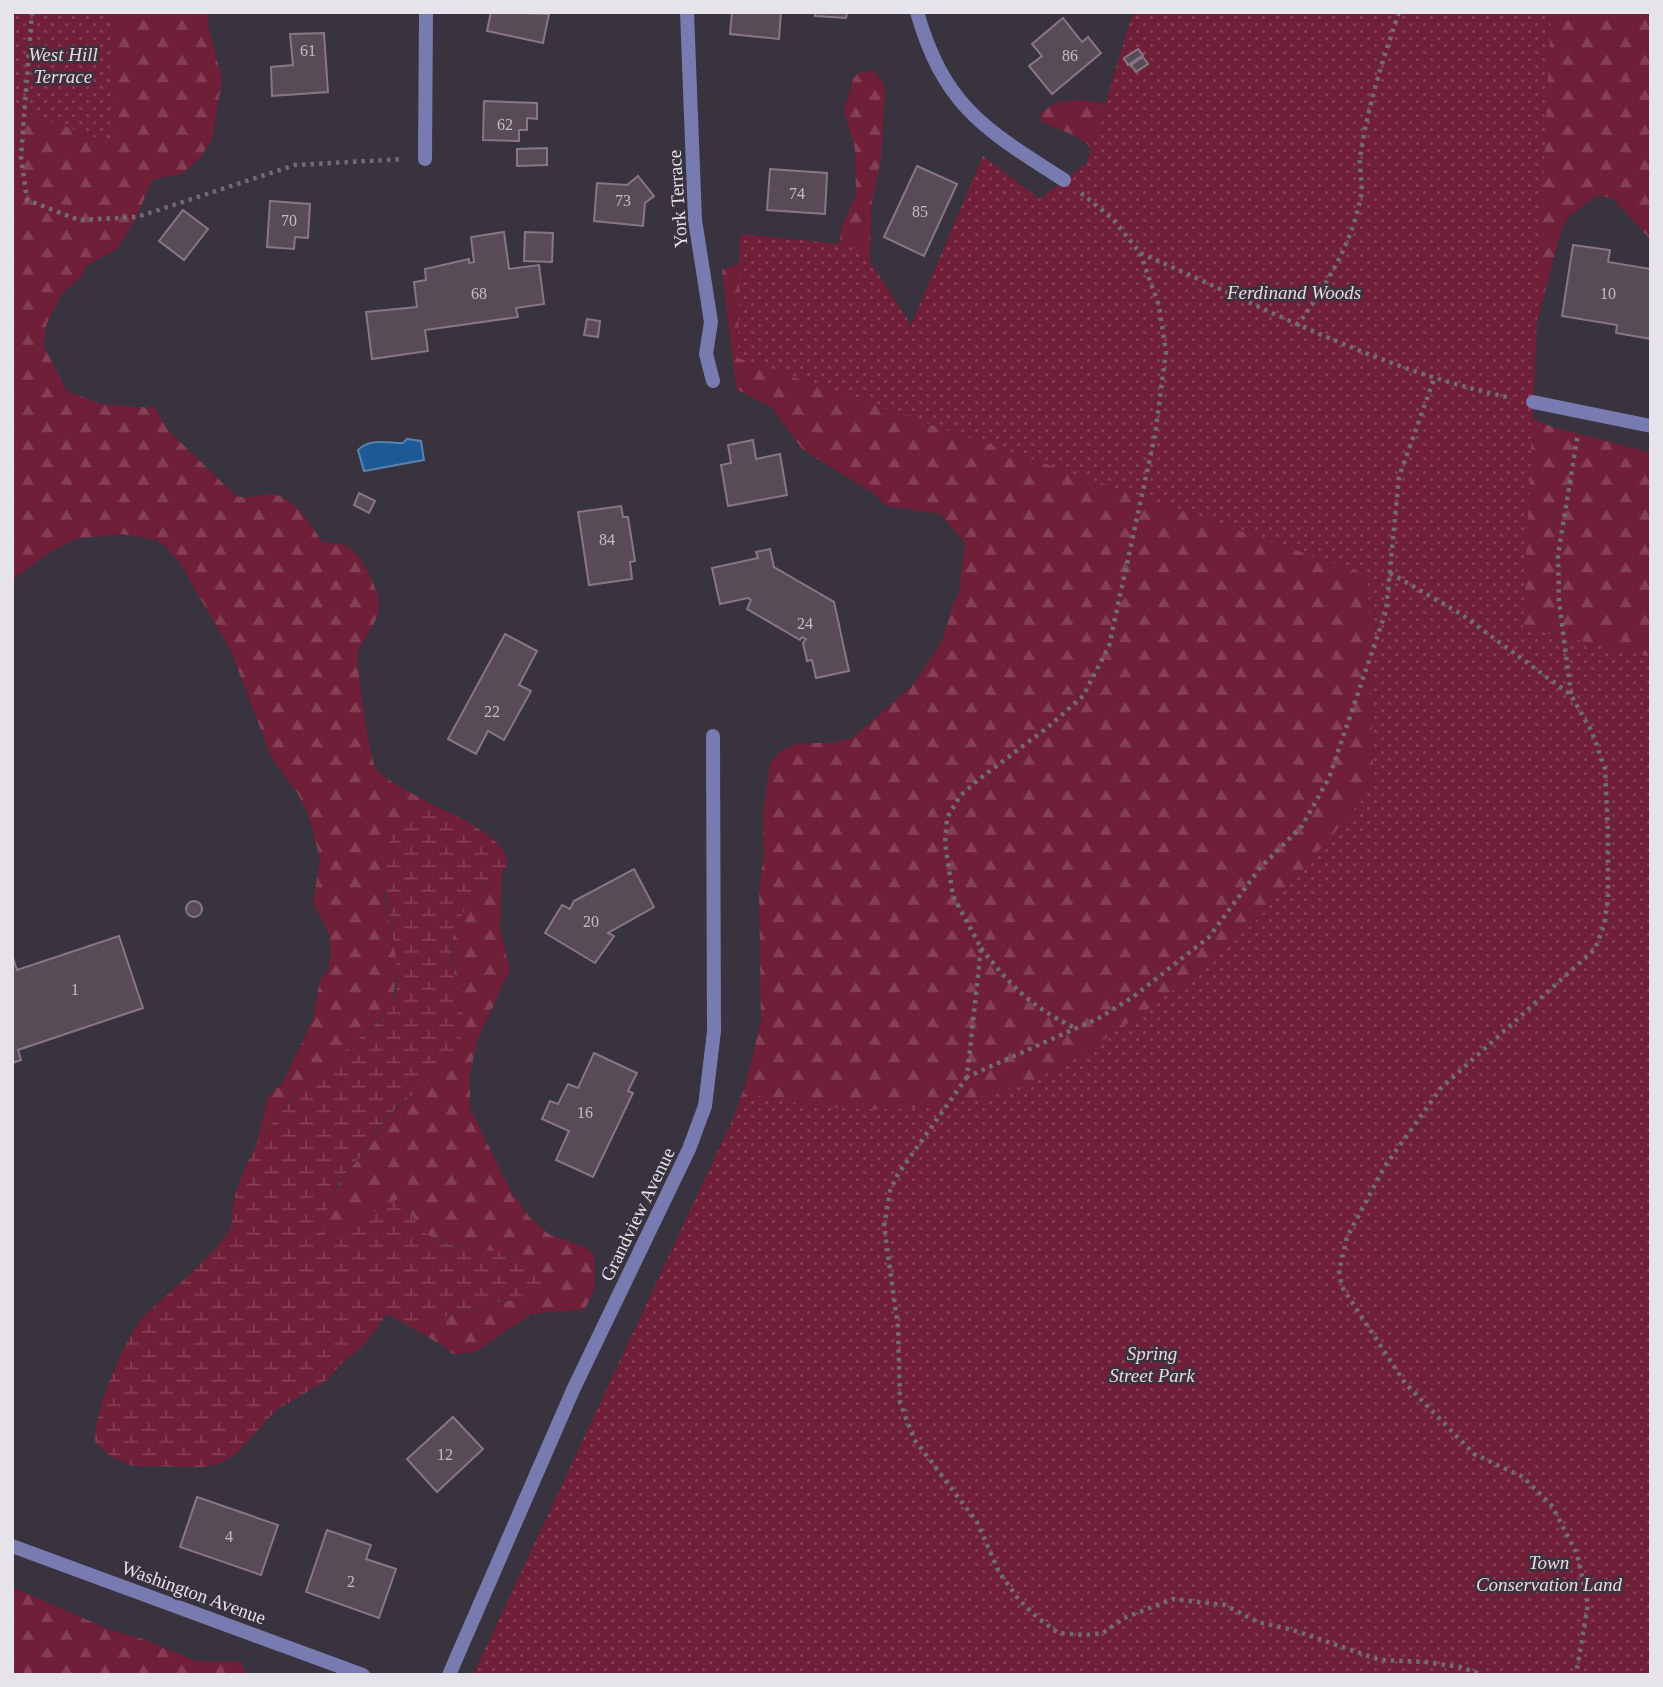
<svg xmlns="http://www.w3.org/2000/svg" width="1663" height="1687" font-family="'Times New Roman',serif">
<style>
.forest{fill:url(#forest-firs)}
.wetland{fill:url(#wetland-marsh)}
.park{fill:url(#park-dots)}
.water{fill:#1d5994;stroke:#5a82ae;stroke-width:2}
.building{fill:#594b55;stroke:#877782;stroke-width:2}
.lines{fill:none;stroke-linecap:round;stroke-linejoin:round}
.path{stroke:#716b76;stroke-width:4.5;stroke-dasharray:3.5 5;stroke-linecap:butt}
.street{stroke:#787baf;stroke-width:14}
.labels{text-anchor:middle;stroke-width:5;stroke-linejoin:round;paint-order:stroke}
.number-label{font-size:16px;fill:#c4bdc6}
.park-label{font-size:19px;font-style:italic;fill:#f0d7db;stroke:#39323f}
.street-label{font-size:19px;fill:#e7e3eb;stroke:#39323f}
</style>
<defs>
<pattern id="forest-firs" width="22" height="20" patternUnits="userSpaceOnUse" patternTransform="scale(1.75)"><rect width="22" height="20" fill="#6f1f37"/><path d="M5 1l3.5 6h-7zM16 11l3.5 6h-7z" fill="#843f54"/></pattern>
<pattern id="wetland-marsh" width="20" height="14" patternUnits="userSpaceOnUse" patternTransform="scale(1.75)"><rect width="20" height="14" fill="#6f1f37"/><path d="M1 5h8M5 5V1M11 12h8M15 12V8" fill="none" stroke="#843f54"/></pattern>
<pattern id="park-dots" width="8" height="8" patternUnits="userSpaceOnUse" patternTransform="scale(1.75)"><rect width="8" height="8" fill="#6f1f37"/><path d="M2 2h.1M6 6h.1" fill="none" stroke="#843f54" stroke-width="1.8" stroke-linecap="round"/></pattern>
</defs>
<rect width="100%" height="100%" fill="#39323f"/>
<!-- forest -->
<g class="forest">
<path d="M12,12H208V25L222,80L212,139L200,158L181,174L159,178L150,183L137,217L117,249L87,265L81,277L61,295L46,325L44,347L67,391L102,404L155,408L167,429L236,496C250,500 256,494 269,494C293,494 311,525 322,542C330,543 342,542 348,547C362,556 381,592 379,608C377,625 363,637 358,652C355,662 370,760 376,769C384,780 421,798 435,806L423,809L384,893L398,967L391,1009L290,1100L256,1147L268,1097L283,1082L313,1019L320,980L328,970L331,957L329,933L313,903L320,859L308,814L298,794L272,759L231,651L179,562L164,545L154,539L121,534L75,539L49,553L12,580Z"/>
<path d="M1148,12H1651V240L1612,198L1596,196L1570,216L1561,230L1536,327L1529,417L1553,427L1651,453V1675H485L729,1130L746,1083L761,1021L759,893L764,852L763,811L770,764L779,752L795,744L838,742L854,737L913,685L943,639L952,607L959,593L965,543L940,514L886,506L876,495L803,450L771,407L736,389L722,270L737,264L833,270L843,223L856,196L855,149L844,111L853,79L858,73L874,71L884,84L885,92L881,159L871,207L870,265L900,335L1064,199L1094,154C1084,133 1058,132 1041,121V113C1063,92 1094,101 1121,108Z"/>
<path d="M502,873L500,928L510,970L478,1038L470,1073V1108L510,1190L530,1218L550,1235L585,1247L594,1255L595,1288L585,1309L531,1314L475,1352L453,1354C439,1341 430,1340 416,1330C455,1308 497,1302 542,1296L512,1254C494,1252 432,1244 421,1230C414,1220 410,1209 400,1198L357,1221L332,1243L323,1231L327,1205L346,1173L366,1152L383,1122L425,1083L463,1016C449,952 438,914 502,873Z"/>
<path d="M12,1587L108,1629L143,1639L196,1661L242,1662L245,1673L12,1675Z"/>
</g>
<!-- wetland -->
<path class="wetland" d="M435,806C452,813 526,846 502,873C498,878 490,880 485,884C470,897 460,915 454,933C441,969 475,1007 459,1042C444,1077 407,1094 383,1122C376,1129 373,1141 367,1149C361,1158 352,1164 346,1173C331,1191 326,1209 323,1231L332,1242L357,1221L400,1198C406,1205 420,1230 425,1233C462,1260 519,1235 546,1284L542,1296C497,1302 456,1307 416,1330L387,1314L361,1348L343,1362L327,1380L276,1410L235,1455L220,1463L203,1467L133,1466L110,1456L95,1442C93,1416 126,1333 145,1315C166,1295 218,1253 230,1228C233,1223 231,1214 233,1208C236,1187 245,1166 255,1148C286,1095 340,1057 384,1016C431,971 329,831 435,806Z"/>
<!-- park -->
<g class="park">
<path d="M12,12H113L115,144L12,108Z"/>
<path d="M1133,12H1551L1523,628L1651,657V1675H473L745,1093C849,1117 959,1119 1056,1069C1088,1053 1116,1031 1145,1011C1179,986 1215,961 1245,931C1288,890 1326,841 1365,797L1373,775L1368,575L738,358L740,234L860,246L911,325L983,156L1040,199L1087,163Z"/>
</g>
<!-- water -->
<path class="water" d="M407,439L421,441L424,460L364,471L358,450C370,438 386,443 403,443Z"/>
<!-- building -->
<g class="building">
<path d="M491,12L549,14L543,43L487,31Z"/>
<path d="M732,12H781L779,39L730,34Z"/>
<path d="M815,12H847L846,18L815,16Z"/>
<path d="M1063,18L1082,42L1088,37L1101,53L1052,94L1029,66L1042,56L1032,44Z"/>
<path d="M324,33L328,92L272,96L271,67L293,65L290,34Z"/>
<path d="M1138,49L1143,55L1128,65L1124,58Z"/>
<path d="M1143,57L1148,64L1136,72L1131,65Z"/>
<path d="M484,101L537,103V119L527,118V130H519V141L483,140Z"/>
<path d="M547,148V165L517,166V149Z"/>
<path d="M917,166L957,184L924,256L884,237Z"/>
<path d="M770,169L827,173L825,214L767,210Z"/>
<path d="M638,176L654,196L645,203L643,226L594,221L597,183L627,185Z"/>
<path d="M270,201L310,204L308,238L295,237L294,249L267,247Z"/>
<path d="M183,210L208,229L184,260L159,241Z"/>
<path d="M504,232L509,269L539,265L544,304L516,308L518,317L425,330L428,351L372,359L366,312L417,307L414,282L426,280L425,269L469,259V263L474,262L471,237Z"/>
<path d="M525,232L553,233L552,262L524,261Z"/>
<path d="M1573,245L1610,250L1608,262L1651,269V339L1616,333L1617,325L1562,316Z"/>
<path d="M587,319L600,321L598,337L584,335Z"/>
<path d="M753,440L756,459L780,454L787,495L728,506L721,465L731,463L728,445Z"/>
<path d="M359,493L375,501L369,513L354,505Z"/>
<path d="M621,506L623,517H628L635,561L630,562L632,579L589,585L578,512Z"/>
<path d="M770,549L774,567L834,602L849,671L816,678L812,660L807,661L803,643L806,639L802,637L800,640L747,609L751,600L748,598L720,604L712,568L758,558L756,552Z"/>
<path d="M505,634L537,651L519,685L531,691L504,740L488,731L476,754L448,739Z"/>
<path d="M634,869L654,907L608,933L614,936L595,963L545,933L562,905L570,909L574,901Z"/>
<circle cx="194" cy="909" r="8"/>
<path d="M119,936L143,1008L18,1050L21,1060L12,1063V955L17,970Z"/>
<path d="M594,1053L637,1073L628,1091L633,1093L593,1177L556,1160L569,1131L542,1119L550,1101L558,1104L568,1084L578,1088Z"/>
<path d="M453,1417L483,1449L437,1492L407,1459Z"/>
<path d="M197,1497L278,1525L261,1575L180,1547Z"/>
<path d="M327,1530L371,1545L366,1559L396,1569L379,1618L306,1592Z"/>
</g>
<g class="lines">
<!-- path -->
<g class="path">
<path d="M32,12L21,157L27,200L79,220L137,217L295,165L404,159"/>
<path d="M1081,193L1113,219L1140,253C1263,306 1380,371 1512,398"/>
<path d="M1140,253L1159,306L1166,352L1155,435L1109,646L1083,696L1048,727L978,780L960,796L947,818L945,843L953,896L981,948L967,1077L1099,1018L1133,997L1209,937L1260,868L1302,826L1329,778L1386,611L1399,477L1434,379"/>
<path d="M1297,326C1325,287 1352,244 1361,196C1363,184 1359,170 1360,158C1367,108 1383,60 1399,12"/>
<path d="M1390,573L1461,614L1571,695L1592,732L1605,769L1608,833V899L1604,925L1595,949L1441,1088L1385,1166L1347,1237L1339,1271L1342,1287L1405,1383L1474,1454L1523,1477L1552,1506L1577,1554L1588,1604L1576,1675"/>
<path d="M1571,694L1559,601L1558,555L1578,433"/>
<path d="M981,948C1010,985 1030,1006 1073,1027"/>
<path d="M967,1077L898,1174L890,1191L884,1226L898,1327L900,1402L914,1439L977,1522L999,1572L1019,1600L1038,1618L1058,1633L1086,1635L1103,1633L1124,1618L1173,1599L1225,1605L1258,1622L1293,1630L1380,1660L1426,1662L1460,1667L1483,1675"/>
</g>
<!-- street -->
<g class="street">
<path d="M687,12L695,220L711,322L706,354L713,381"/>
<path d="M917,12C944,107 986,130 1064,180"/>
<path d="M425,159L426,12"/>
<path d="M1533,402L1651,426"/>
<path d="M12,1546L363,1675"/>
<path d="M449,1675L573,1390L689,1149L705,1106L714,1031L713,736"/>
</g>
</g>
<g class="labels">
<!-- number labels -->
<g class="number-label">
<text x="308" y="56">61</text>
<text x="1070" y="61">86</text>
<text x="505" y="130">62</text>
<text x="797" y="199">74</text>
<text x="623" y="206">73</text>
<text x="920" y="217">85</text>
<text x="289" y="226">70</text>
<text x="479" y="299">68</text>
<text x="1608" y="299">10</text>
<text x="607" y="545">84</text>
<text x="805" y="629">24</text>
<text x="492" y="717">22</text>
<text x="591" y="927">20</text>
<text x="75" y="995">1</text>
<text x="585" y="1118">16</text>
<text x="445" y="1460">12</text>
<text x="229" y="1542">4</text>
<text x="351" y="1587">2</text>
</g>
<!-- park labels -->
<g class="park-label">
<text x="63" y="61">West Hill<tspan x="63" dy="22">Terrace</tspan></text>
<text x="1294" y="299">Ferdinand Woods</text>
<text x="1152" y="1360">Spring<tspan x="1152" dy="22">Street Park</tspan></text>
<text x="1549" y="1569">Town<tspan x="1549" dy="22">Conservation Land</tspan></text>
</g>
<!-- street labels -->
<g class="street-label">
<text transform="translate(677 199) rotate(-94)" y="7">York Terrace</text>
<text transform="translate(637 1214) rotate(-64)" y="7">Grandview Avenue</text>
<text transform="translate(194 1592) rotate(20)" y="7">Washington Avenue</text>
</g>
</g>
<!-- border -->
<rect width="1663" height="1687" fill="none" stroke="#e7e3eb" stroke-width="28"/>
</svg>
